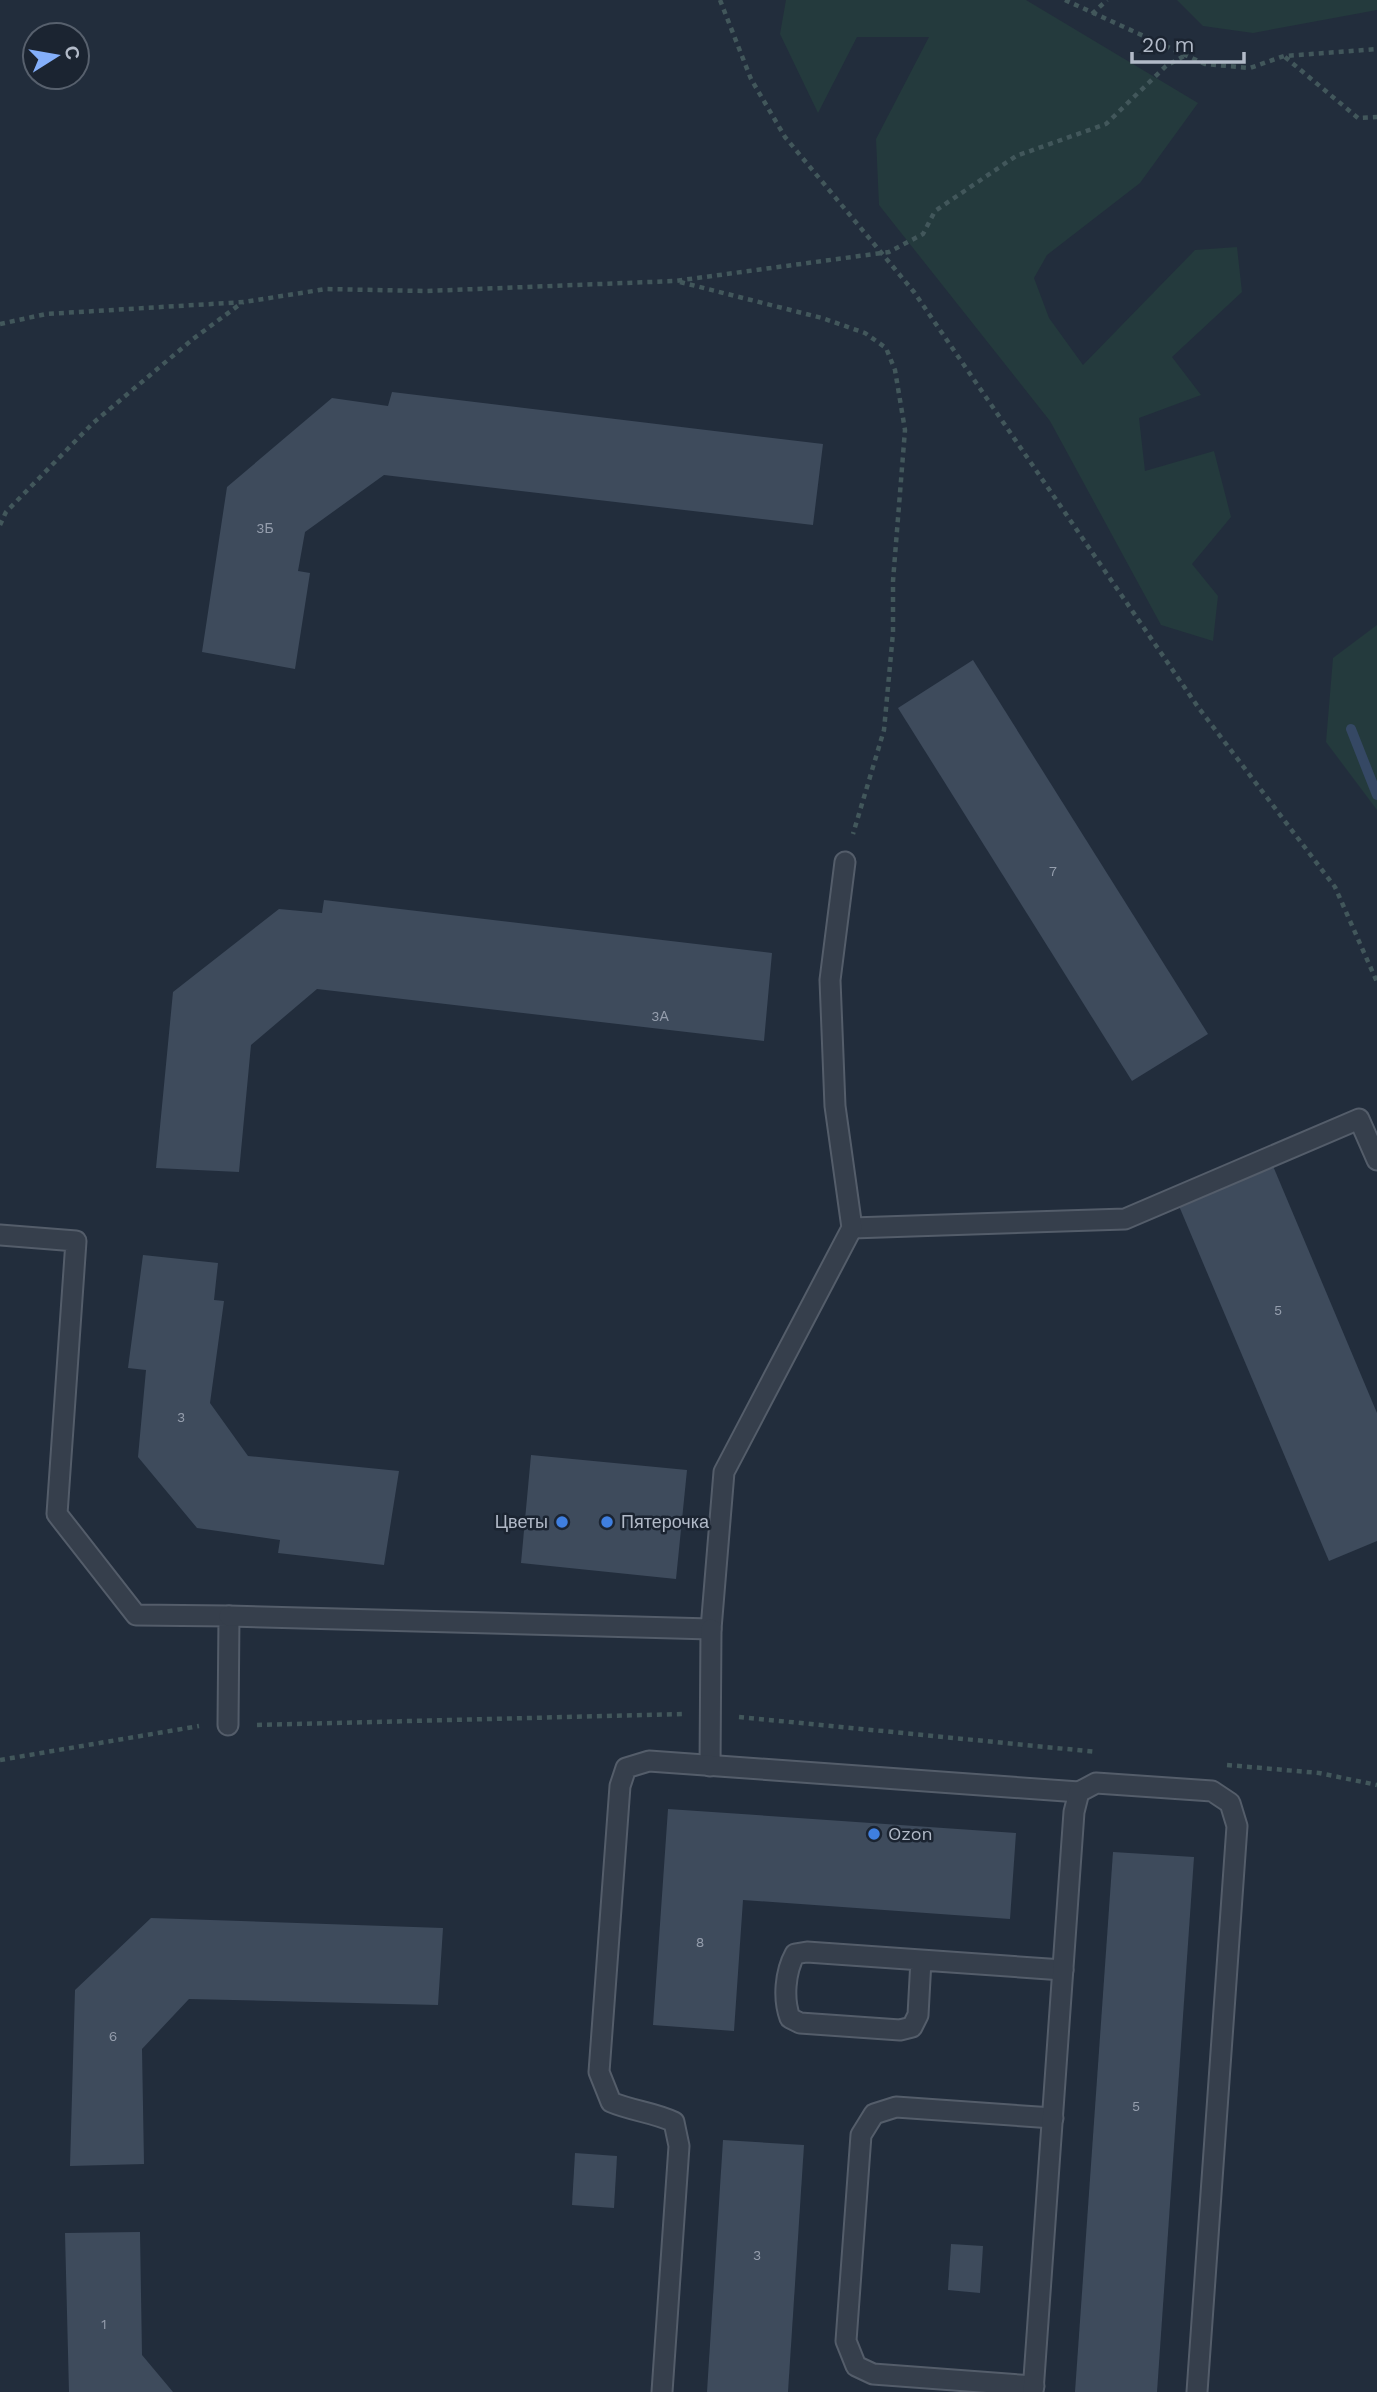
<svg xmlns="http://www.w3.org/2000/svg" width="1377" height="2392" font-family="'Work Sans',sans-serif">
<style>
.green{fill:#243a3d}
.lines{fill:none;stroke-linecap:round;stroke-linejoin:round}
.stream{stroke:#354864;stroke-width:10}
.building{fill:#3e4b5c}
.lane-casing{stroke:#545d6a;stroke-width:23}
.path{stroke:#42575b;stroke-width:4.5;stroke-dasharray:5 5;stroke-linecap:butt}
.lane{stroke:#363f4c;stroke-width:19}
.shop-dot{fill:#3f7fe0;stroke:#1b2431;stroke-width:2.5}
.labels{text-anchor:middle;stroke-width:5;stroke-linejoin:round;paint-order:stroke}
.number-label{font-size:14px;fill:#959ead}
.poi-label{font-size:18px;fill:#b2bac8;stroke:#1b2431;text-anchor:start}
</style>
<rect width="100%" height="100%" fill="#222d3c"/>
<!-- green -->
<g class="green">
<path d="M786,0H1026L1198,103L1140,183L1047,255L1034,278L1049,318L1083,365L1195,250L1237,247L1242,292L1172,357L1201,395L1139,418L1145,471L1214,451L1231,517L1192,564L1218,596L1213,641L1161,625L1050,421L879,205L876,139L929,37H857L818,113L780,34Z"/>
<path d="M1177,0H1377V10L1253,33L1203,26Z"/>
<path d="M1377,625V810L1326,742L1333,658Z"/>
</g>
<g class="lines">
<!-- stream -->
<path class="stream" d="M1351,729L1377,795"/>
</g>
<!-- building -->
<g class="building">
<path d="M392,392L823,444L813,525L384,475L305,532L298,571L310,573L295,669L202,652L227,487L332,398L388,406Z"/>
<path d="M973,660L1208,1034L1132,1081L898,708Z"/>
<path d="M324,900L772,953L764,1041L317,989L251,1045L239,1172L156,1168L173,992L279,909L322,913Z"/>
<path d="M1273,1166L1377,1413V1541L1329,1561L1179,1206Z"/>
<path d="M143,1255L218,1263L214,1300L224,1301L210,1403L248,1456L399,1471L384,1565L278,1553L280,1540L197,1528L138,1457L146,1370L128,1368Z"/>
<path d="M531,1455L687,1470L676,1579L521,1563Z"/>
<path d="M668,1809L1016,1833L1010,1919L743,1900L734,2031L653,2025Z"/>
<path d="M1113,1852L1194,1857L1157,2392H1075Z"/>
<path d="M151,1918L443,1928L438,2005L189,1999L142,2049L144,2164L70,2166L75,1990Z"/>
<path d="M723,2140L804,2145L788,2392H707Z"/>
<path d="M575,2153L617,2156L614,2208L572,2205Z"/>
<path d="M140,2232L142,2355L173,2392H69L65,2233Z"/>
<path d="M951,2244L983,2246L980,2293L948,2290Z"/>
</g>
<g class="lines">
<defs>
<g id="lane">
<path d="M852,1228L1125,1219L1359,1119L1377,1160"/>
<path d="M0,1235L76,1241L57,1514L136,1615L229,1616L228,1725"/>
<path d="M229,1616L711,1629L724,1472L852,1228L835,1106L830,980L845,862"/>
<path d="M710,1766L711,1629"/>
<path d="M921,1960L918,2015L912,2027L900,2030L800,2023L790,2018C783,1999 785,1972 795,1954L807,1952L1063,1970"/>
<path d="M1034,2386L873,2374L856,2366L846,2341L861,2135L874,2114L896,2107L1053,2118"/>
<path d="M662,2392L679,2146L674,2122C653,2112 632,2111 611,2102L599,2072L620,1786L626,1768L649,1761L1079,1792"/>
<path d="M1033,2392L1074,1812L1079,1792L1096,1783L1212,1791L1230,1803L1237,1826L1197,2392"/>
</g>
</defs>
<!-- lane casing -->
<use href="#lane" class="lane-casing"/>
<!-- path -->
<g class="path">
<path d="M720,0L751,79L785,137L914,292L1198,707L1335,887L1377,982"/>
<path d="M1065,0L1205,64L1250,68L1284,56L1377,49"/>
<path d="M1092,14L1107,0"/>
<path d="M1285,57L1358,118L1377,117"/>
<path d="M680,282L822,318L865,333L886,348L895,370L905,430L893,581V633L884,730L853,834"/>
<path d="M0,324L46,314L244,302L326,289L426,291L675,281L889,252L923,234L935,211L1016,156L1106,124L1166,66L1184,56"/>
<path d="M0,525L6,512L93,423L193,339L243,302"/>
<path d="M739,1717L1097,1752"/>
<path d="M257,1725L682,1714"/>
<path d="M0,1760L199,1726"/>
<path d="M1227,1765L1319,1773L1377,1785"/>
</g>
<!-- lane -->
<use href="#lane" class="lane"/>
</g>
<!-- markers -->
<g class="shop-dot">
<circle cx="562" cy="1522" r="7"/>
<circle cx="607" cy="1522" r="7"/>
<circle cx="874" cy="1834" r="7"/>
</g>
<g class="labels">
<!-- number labels -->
<g class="number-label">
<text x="265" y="533">3Б</text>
<text x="1053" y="876">7</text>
<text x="660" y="1021">3А</text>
<text x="1278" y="1315">5</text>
<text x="181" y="1422">3</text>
<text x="700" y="1947">8</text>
<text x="113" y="2041">6</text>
<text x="1136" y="2111">5</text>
<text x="757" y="2260">3</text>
<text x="104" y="2329">1</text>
</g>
<!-- poi labels -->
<g class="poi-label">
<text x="548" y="1528" text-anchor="end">Цветы</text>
<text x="621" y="1528">Пятерочка</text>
<text x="888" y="1840">Ozon</text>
</g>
</g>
<!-- north arrow -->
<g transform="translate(56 56) rotate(79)"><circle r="33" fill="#1b2431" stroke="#57606d" stroke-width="2"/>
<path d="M0-5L12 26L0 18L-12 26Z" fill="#84affa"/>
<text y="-10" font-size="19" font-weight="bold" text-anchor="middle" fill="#b2bac8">С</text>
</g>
<!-- scale -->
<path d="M1132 52v10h112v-10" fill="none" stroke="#b2bac8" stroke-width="3.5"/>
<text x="1142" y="52" font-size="21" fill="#b2bac8" stroke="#1b2431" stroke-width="5" paint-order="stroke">20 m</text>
</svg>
